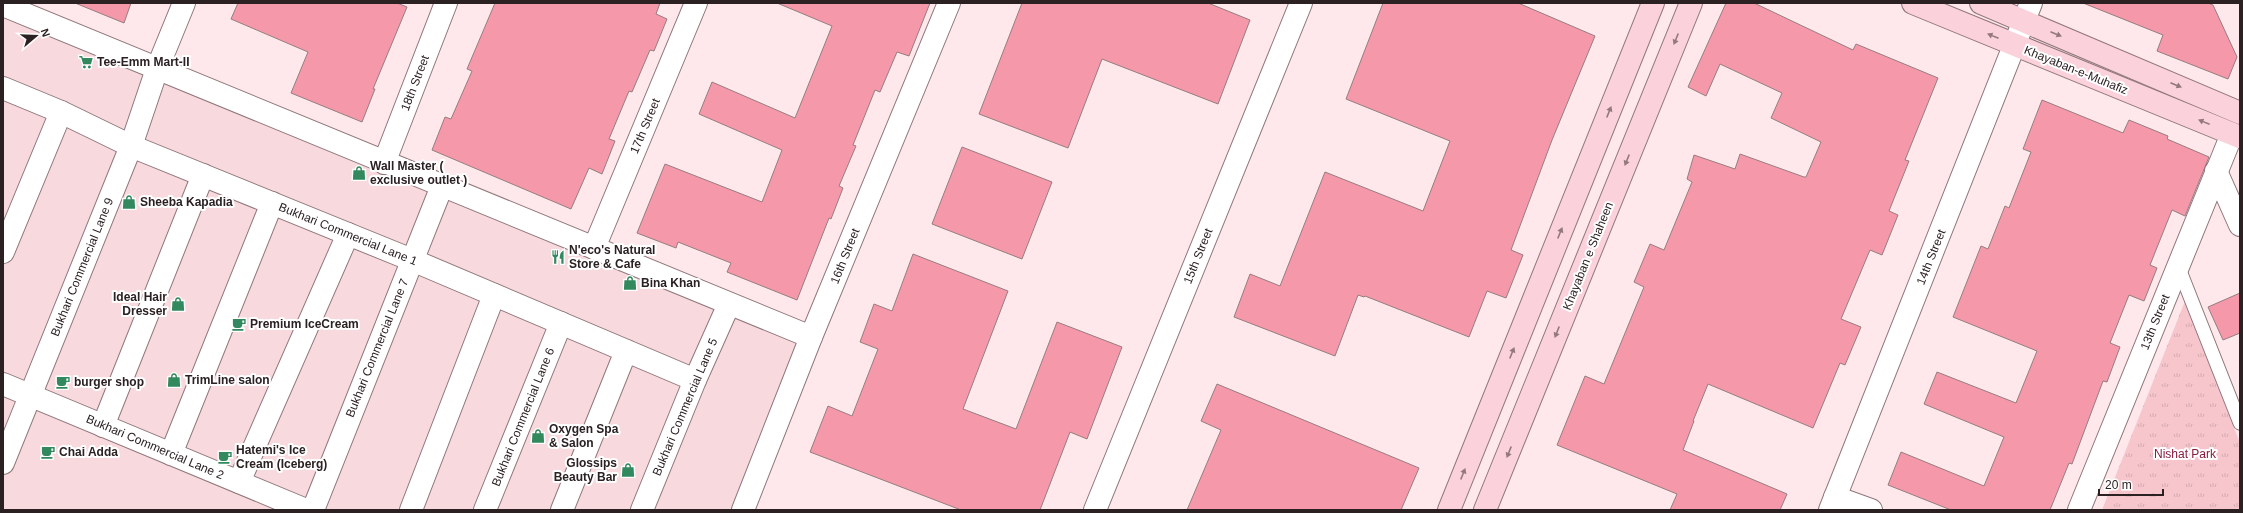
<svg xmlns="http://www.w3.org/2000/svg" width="2243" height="513" font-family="Helvetica,sans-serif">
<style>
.built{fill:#f8dade}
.grass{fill:url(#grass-tufts)}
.building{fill:#f598a9;stroke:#967d80}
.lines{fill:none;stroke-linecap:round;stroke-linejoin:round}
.lane-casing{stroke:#90777b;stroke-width:15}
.street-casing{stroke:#90777b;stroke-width:24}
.secondary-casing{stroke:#90777b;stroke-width:24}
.lane{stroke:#fff;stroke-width:13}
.street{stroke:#fff;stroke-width:22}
.secondary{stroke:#fbd1db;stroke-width:22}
.oneway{fill:#93787e}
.labels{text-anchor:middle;stroke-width:4;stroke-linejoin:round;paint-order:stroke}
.poi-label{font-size:12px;font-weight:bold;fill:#2b2022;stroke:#fff;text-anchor:start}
.street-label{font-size:12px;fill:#2b2022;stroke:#fff}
.park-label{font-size:12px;fill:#881c3d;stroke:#fff}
</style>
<defs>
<pattern id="grass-tufts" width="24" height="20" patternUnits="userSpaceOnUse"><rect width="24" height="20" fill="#f7c6cd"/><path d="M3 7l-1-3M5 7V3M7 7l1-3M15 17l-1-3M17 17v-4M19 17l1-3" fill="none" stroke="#d4aab0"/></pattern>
</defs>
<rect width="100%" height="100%" fill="#fee8eb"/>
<!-- built -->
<path class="built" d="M3,17L799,343L732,510H3Z"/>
<!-- grass -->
<path class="grass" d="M2185,301L2240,443V510H2102Z"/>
<!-- building -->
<g class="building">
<path d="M75,3H131L124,23Z"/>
<path d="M238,3H397L407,7L373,89H375L362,122L291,93L308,52L231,19Z"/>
<path d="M495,3H660L656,14L667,19L654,51L650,50L632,92L629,91L609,139L615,141L602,174L589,168L571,209L432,150L445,117L451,119L472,71L467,69Z"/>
<path d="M777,3H930L909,56L897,52L880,92L875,90L853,145L856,146L839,186L843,188L831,219L829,218L797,300L727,272L731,263L678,242L676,248L637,233L665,164L762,202L782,150L699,114L712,82L795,118L832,26Z"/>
<path d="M1022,3H1208L1250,20L1218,104L1102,59L1068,148L979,114Z"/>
<path d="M1383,3H1518L1595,36L1552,140L1511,250L1523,255L1506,298L1487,291L1469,337L1365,296L1364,297L1358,295L1335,356L1234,317L1250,274L1280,286L1325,172L1423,211L1450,141L1346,99Z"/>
<path d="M1726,3H1754L1853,50L1856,44L1938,78L1905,160L1909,161L1889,211L1898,215L1882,255L1870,250L1841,319L1861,327L1845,365L1840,363L1813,428L1708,384L1693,421H1694L1683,450L1787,494L1780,510H1670L1677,494L1557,445L1585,376L1604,384L1644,287L1634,282L1650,244L1664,250L1692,182L1687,179L1694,155L1735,169L1740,154L1804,177H1806L1821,142L1771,118L1782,93L1720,64L1706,96L1688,87Z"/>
<path d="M2083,3H2208L2213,5L2237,57L2228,79L2157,51L2163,35Z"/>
<path d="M2042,100L2123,133L2129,120L2168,136L2167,139L2209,157L2185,216L2172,210L2150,265L2157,268L2144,301L2129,295L2110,343L2120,347L2107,382L2103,381L2072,464L2069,463L2050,510H1951L1888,485L1901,452L1984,486L2004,437L1924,404L1937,372L2016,403L2037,351L1953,317L1981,246L1988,249L2005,206L2009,208L2031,152L2023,149Z"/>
<path d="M962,147L1052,182L1022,259L932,224Z"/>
<path d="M913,254L1008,291L963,409L1016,429L1057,322L1122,347L1087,439L1070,432L1040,510H961L810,452L828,406L852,416L878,349L860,342L874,304L892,311Z"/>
<path d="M2240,293V333L2223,340L2208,307Z"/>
<path d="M1217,384L1419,468L1401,510H1187L1221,430L1201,421Z"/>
</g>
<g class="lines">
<defs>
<path id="lane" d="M2178,266L2240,423"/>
<g id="street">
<path d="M3,5L811,337"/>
<path d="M3,88L61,112L131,146L412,260L695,380"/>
<path d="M384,163L446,3"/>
<path d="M2216,171L2240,225"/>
<path d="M594,248L696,3"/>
<path d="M3,252L61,112"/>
<path d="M3,384L306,510"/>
<path d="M103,426L203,175"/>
<path d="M171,454L272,203"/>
<path d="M3,463L131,146L157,69L184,3"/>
<path d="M239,482L348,234"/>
<path d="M1835,497L1871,510"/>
<path d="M313,510L442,186"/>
<path d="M411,510L494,295"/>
<path d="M485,510L561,323"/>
<path d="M562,510L626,351"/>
<path d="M642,510L695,380L729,304"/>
<path d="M743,510L811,337L949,3"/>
<path d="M1095,510L1301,3"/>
<path d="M1830,510L2031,3"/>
<path d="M2079,510L2232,134"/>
</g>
<g id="secondary">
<path d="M1913,3L2240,137"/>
<path d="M1981,3L2240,113"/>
<path d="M1449,510L1653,3"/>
<path d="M1485,510L1691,3"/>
</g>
</defs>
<!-- lane casing -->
<use href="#lane" class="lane-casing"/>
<!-- street casing -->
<use href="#street" class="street-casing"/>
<!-- secondary casing -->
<use href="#secondary" class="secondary-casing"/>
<!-- lane -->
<use href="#lane" class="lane"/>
<!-- street -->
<use href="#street" class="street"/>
<!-- secondary -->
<use href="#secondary" class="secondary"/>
</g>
<!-- one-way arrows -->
<defs><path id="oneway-solid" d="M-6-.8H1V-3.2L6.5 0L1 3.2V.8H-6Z"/></defs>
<g class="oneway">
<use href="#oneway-solid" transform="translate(2056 34) rotate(23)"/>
<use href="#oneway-solid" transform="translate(1993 36) rotate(-158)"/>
<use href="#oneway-solid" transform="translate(1676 39) rotate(112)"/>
<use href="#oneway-solid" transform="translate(2176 85) rotate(23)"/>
<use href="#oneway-solid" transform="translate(1609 112) rotate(-68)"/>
<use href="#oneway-solid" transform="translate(2204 122) rotate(-158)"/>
<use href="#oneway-solid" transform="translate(1627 160) rotate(112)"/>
<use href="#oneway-solid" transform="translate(1560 233) rotate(-68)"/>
<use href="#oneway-solid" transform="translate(1557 332) rotate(112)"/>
<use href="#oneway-solid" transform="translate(1512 353) rotate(-68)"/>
<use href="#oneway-solid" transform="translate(1509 452) rotate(112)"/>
<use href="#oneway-solid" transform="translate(1463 474) rotate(-68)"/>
</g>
<!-- icons -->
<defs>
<symbol id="supermarket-bare" viewBox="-9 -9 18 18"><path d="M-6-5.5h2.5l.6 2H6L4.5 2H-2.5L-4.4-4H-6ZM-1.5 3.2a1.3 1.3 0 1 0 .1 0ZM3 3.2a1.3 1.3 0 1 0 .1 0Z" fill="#31895d" stroke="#fff" stroke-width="2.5" paint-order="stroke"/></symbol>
<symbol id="shop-bare" viewBox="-9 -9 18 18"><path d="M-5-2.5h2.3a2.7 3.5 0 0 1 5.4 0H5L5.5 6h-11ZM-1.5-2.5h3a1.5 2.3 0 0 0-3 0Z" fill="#31895d" stroke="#fff" stroke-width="2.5" paint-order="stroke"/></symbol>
<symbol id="restaurant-bare" viewBox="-9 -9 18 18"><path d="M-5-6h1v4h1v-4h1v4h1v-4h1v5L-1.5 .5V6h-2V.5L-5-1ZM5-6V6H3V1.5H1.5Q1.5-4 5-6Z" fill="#31895d" stroke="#fff" stroke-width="2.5" paint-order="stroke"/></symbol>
<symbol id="cafe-bare" viewBox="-9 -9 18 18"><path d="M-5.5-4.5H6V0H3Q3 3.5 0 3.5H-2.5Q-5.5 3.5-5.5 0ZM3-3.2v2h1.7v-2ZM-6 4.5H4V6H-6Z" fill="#31895d" stroke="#fff" stroke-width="2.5" paint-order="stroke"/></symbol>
</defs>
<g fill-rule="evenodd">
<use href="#supermarket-bare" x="76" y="52" width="20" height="20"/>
<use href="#shop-bare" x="349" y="163" width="20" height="20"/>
<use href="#shop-bare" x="119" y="192" width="20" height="20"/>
<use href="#restaurant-bare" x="548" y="247" width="20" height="20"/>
<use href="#shop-bare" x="620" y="273" width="20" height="20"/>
<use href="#shop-bare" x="168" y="294" width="20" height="20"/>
<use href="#cafe-bare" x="229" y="314" width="20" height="20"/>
<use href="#shop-bare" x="164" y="370" width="20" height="20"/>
<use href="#cafe-bare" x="53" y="372" width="20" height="20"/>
<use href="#shop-bare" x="528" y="426" width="20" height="20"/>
<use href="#cafe-bare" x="38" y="442" width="20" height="20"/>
<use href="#cafe-bare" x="215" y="447" width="20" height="20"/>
<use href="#shop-bare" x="618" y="460" width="20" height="20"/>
</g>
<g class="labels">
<!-- poi labels -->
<g class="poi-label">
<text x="97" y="66">Tee-Emm Mart-II</text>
<text x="370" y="170">Wall Master (<tspan x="370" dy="14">exclusive outlet )</tspan></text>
<text x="140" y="206">Sheeba Kapadia</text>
<text x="569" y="254">N'eco's Natural<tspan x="569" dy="14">Store &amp; Cafe</tspan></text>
<text x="641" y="287">Bina Khan</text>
<text x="167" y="301" text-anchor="end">Ideal Hair<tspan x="167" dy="14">Dresser</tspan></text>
<text x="250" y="328">Premium IceCream</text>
<text x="185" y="384">TrimLine salon</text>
<text x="74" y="386">burger shop</text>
<text x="549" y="433">Oxygen Spa<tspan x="549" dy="14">&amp; Salon</tspan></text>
<text x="236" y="454">Hatemi's Ice<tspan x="236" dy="14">Cream (Iceberg)</tspan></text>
<text x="59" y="456">Chai Adda</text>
<text x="617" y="467" text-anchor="end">Glossips<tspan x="617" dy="14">Beauty Bar</tspan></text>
</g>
<!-- street labels -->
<g class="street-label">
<text transform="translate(2076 70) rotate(22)" y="4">Khayaban-e-Muhafiz</text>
<text transform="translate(415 83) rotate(-69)" y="4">18th Street</text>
<text transform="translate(645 126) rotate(-67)" y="4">17th Street</text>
<text transform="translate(348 234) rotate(22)" y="4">Bukhari Commercial Lane 1</text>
<text transform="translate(845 256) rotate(-68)" y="4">16th Street</text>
<text transform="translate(1198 256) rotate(-68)" y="4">15th Street</text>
<text transform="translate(1588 256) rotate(-68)" y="4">Khayaban e Shaheen</text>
<text transform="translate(1931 257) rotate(-68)" y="4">14th Street</text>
<text transform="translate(82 267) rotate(-68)" y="4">Bukhari Commercial Lane 9</text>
<text transform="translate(2155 322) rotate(-68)" y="4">13th Street</text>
<text transform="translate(377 348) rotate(-68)" y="4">Bukhari Commercial Lane 7</text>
<text transform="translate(685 407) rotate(-67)" y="4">Bukhari Commercial Lane 5</text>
<text transform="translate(523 417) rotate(-68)" y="4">Bukhari Commercial Lane 6</text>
<text transform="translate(155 447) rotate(23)" y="4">Bukhari Commercial Lane 2</text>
</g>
<!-- park labels -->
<g class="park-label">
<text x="2185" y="458">Nishat Park</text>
</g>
</g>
<!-- border -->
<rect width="2243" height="513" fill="none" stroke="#2b2022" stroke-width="8"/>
<!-- north arrow -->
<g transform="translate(36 36) rotate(71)" stroke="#ffffff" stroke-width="3" paint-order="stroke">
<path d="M0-3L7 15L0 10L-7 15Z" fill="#2b2022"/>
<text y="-6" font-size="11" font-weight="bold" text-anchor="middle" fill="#2b2022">N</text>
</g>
<!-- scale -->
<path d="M2099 489v6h64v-6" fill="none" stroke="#2b2022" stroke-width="2"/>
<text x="2105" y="489" font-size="12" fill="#2b2022" stroke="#ffffff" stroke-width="3" paint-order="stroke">20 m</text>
</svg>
